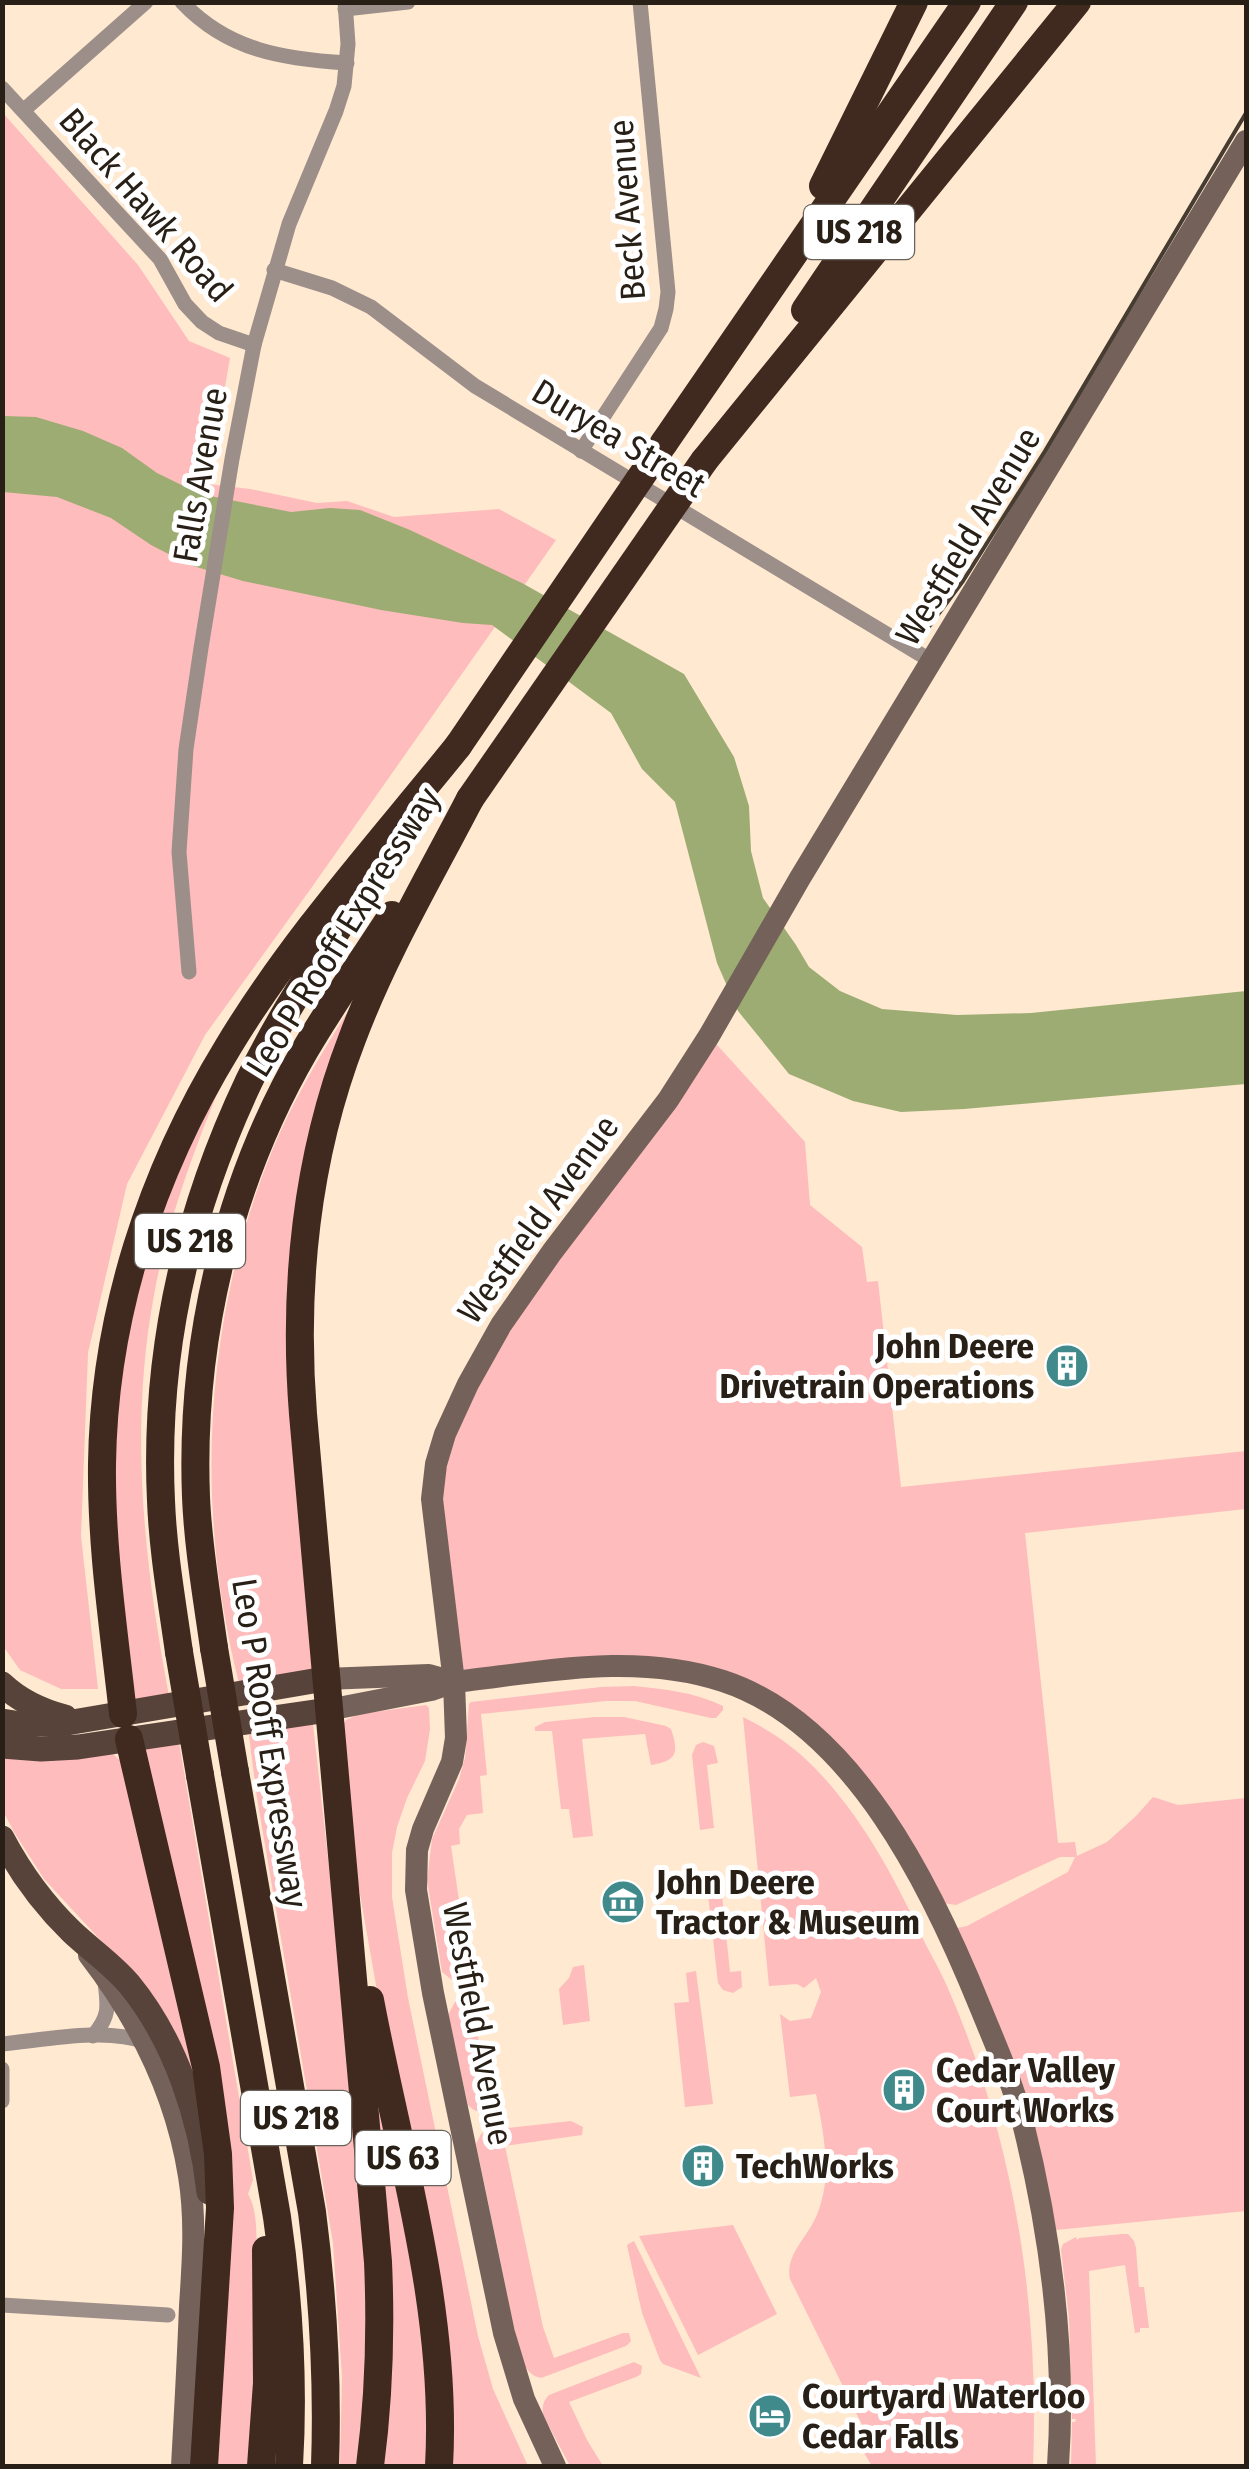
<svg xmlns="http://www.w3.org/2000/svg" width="1249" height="2469" font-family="'Fira Sans Condensed',sans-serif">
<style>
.green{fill:#febcbc}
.water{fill:#9dac72}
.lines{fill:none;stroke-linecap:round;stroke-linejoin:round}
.street{stroke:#9c8e89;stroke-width:15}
.secondary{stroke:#74625a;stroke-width:22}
.primary{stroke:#58433a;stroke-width:25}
.highway{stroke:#40291f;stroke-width:28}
.rail{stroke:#463c31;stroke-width:4}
.highway-bridge{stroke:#40291f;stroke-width:28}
.labels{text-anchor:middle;stroke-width:10;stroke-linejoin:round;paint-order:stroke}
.shield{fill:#fff;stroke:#68635d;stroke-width:2.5}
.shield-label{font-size:32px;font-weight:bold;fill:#282017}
.street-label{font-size:35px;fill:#282017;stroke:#fff}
.poi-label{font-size:35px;font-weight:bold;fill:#282017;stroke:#fff;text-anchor:start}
</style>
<rect width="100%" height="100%" fill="#ffe9d1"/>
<!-- green -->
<g class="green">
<path d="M2,112L138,265L189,341L230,358L208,484L250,489L317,503L347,501L394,517L499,509L556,540L312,887L205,1035L127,1184L88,1353L81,1536L98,1689H61L20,1670L3,1646Z"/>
<path d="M348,1011L353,1014L287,1318V1378L292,1437L316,1671L240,1687C194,1509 203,1321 272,1151C292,1102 320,1056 348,1011Z"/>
<path d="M709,1036L805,1142L810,1205L862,1247L867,1282L878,1281L901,1487L1246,1451V1509L1025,1533L1058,1843L1075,1842L1077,1856L1107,1842L1136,1816L1153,1797L1178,1805L1246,1798V2211L1046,2231L1035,2173L948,1930L967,1926L1068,1872L1075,1857H1060L956,1905L935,1902L814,1735L690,1672L454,1682L432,1499L468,1384Z"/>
<path d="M221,1084C193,1153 167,1222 154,1295C129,1429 144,1562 169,1696L129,1700L111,1567V1408L149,1230Z"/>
<path d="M634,1686C663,1689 695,1692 723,1706V1710L716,1718H711L635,1701H606L481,1714L487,1775L480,1776L483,1813L467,1815L459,1829L460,1844L451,1846L469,1968L478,1967L481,1973L478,1978L452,1980L442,1972L427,1880L432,1839L459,1779L465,1758L469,1704L471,1702L601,1687Z"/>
<path d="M426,1705L429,1708L430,1729L425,1761L407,1798L397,1827L392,1853V1897L408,1998L478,2336L493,2389L528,2466H445L392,2076L354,1860L341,1729L346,1720L359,1714Z"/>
<path d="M595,1717H624L666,1726L671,1729C679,1753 677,1761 651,1765L645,1734L582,1739L593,1836L573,1838L569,1809H561L552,1731H535V1727L545,1722Z"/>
<path d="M743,1717C763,1727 783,1739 800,1754C856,1804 894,1876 925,1943C932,1957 940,1970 946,1984C1013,2134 1040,2303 1033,2466H872L861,2448L871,2443L790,2279C785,2257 805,2239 814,2221C819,2212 822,2200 824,2190C829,2159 822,2124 816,2094L790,2097L780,2014L790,2021L811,2018L821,1992L816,1978L804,1988L797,1984L769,1986Z"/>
<path d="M313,1724L356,2110L371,2286L362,2466H340L342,2377L333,2243L257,1798L249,1736L250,1734Z"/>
<path d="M179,1742L253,2180L248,2194C258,2211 256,2236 257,2255C259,2326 256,2396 252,2466H214L226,2238L141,1746Z"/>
<path d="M703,1742L714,1746L718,1763L707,1765L714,1828L700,1830L692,1755L696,1745Z"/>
<path d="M3,1754H113L124,1764L210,2140L130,1972L44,1879L14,1832L3,1811Z"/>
<path d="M720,1876L730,1972L741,1971L742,1987L733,1993L723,1990L718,1983L706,1877Z"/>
<path d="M584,1965L590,2021L563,2025L559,1989L569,1978L573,1967Z"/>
<path d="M696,1971L713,2104L685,2107L674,2003L689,2002L686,1973Z"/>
<path d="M480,1996L484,1999V2006L475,2008L485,2101L497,2103L495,2110C485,2114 475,2113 468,2105L449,2018V2013L455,2002Z"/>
<path d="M364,2021L421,2304L430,2466H379Z"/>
<path d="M571,2121L583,2127L582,2135L505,2146L543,2327L554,2358L623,2333H629L631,2341L626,2346L541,2378C523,2374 522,2357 517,2341L476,2144L481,2134L490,2130Z"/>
<path d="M733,2225L777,2314L698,2355L639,2236Z"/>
<path d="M1123,2234H1128L1134,2241L1136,2248L1139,2287H1144L1149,2328H1140V2332L1135,2333L1125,2265L1089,2271L1096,2466H1071L1072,2422H1075L1076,2419H1072L1069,2318L1061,2250L1063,2244L1076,2237L1077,2240L1079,2238Z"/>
<path d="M634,2241L701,2378L663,2364L660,2360L642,2313L627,2245Z"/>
<path d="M634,2362L642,2366L641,2374L636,2377L569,2402L587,2440L603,2466H570L543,2415C542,2407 543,2401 549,2395Z"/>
</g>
<!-- water -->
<path class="water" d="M3,416L36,417L83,431L122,448L157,473L200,494L291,512L330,508L360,510L410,530L522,583L684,674L734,757L749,806L751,851L763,898L796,945L809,967L840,991L882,1009L957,1015L1031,1013L1246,991V1084L964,1109L901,1112L853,1101L789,1074L738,1011L717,963L675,802L642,769L611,713L492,625L463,623L381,610L243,581L190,565L151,545L111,518L57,497L3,492Z"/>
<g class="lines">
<!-- street -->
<g class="street">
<path d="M182,2C228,51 284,59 347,63"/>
<path d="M345,9L408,2"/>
<path d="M2,88L160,259L185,304L202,322L219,333L254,345"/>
<path d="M24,110L146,2"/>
<path d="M274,270L332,288L371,307L475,386L933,662"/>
<path d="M581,451L661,328L666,309L668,292L640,2"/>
<path d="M189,972L179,852L186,749L201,648L232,459L254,345L289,224L336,111L344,86L348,44L345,2"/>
<path d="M93,2036C110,2016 108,2007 105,1982"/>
<path d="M2,2044C44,2040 107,2027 145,2042"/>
<path d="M2,2069V2101"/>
<path d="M2,2305L168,2315"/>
</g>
<!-- secondary -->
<g class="secondary">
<path d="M325,1679L429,1675L454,1682"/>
<path d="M328,1710L431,1690L454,1682C543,1672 635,1652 723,1681C854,1724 933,1890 981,2009C996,2046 1013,2084 1023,2123C1051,2235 1066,2350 1058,2466"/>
<path d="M89,1955C139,2020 176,2094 189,2176C196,2219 193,2262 190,2306C188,2359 185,2413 182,2466"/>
<path d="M555,2466L524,2399L504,2333L433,1993L416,1890L417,1850L423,1829L452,1762L456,1738L454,1682L432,1499L436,1464L445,1434L468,1384L501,1325L552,1252L668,1100L709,1036L800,878L1246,141"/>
</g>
<!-- primary -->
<g class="primary">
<path d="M2,1684C20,1701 42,1711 65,1717"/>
<path d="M2,1721L21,1724H61L325,1679"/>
<path d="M2,1746L41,1749L78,1747L328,1710"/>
<path d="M2,1838C20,1872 44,1905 72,1932C91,1950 112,1964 129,1984C176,2041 201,2120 209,2192"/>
</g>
<!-- highway -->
<g class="highway">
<path d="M823,186L914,2"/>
<path d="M805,310L1014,2"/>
<path d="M664,443L967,2"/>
<path d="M704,461L1077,2"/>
<path d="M214,1648C207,1598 198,1547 196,1497C190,1343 227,1184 305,1050C332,1004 363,960 392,915"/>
<path d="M179,1652C172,1602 163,1552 161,1501C154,1353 186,1214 249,1081C282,1012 326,949 366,884"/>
<path d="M123,1714C114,1631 101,1548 102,1464C104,1316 151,1173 228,1047C293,939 379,844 458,746"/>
<path d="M129,1739L206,2067L218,2154L220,2208L204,2466"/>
<path d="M235,1772L312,2212C323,2297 328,2381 325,2466"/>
<path d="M200,1775L277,2217C289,2300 294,2383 289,2466"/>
<path d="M370,2000C399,2154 448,2308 439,2466"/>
<path d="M261,2466L267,2383L266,2250"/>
<path d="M370,2466C379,2398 381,2330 378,2262L303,1414C293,1288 306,1158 352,1039C383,956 429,878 470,799"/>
</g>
<!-- rail -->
<path class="rail" d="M925,632L963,581L1045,451L1246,113"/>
<!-- highway-bridge -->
<g class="highway-bridge">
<path d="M458,746L664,443"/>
<path d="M470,799L704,461"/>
<path d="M214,1648L235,1772"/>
<path d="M179,1652L200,1775"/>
</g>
</g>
<!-- icons -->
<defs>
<symbol id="building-disc" viewBox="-11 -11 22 22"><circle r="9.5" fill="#418a8b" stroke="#fff"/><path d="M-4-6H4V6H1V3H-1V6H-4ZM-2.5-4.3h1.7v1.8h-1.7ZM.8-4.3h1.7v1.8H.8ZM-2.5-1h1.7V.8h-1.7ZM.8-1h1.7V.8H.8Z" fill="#fff"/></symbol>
<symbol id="museum-disc" viewBox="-11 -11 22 22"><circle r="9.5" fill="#418a8b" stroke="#fff"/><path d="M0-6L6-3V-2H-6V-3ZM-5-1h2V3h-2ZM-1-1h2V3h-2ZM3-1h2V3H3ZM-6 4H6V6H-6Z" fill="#fff"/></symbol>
<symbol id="hotel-disc" viewBox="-11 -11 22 22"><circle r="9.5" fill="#418a8b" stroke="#fff"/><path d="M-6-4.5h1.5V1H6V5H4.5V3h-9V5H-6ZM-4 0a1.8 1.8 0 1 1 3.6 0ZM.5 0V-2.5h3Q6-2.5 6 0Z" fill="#fff"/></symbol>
</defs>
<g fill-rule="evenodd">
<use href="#building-disc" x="1042" y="1341" width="50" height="50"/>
<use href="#museum-disc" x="598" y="1877" width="50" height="50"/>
<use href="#building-disc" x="879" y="2065" width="50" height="50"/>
<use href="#building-disc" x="678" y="2141" width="50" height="50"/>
<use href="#hotel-disc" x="745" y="2391" width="50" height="50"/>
</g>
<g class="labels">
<!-- shield labels -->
<g class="shield">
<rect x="804" y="205" width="110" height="54" rx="8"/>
<rect x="135" y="1214" width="110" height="54" rx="8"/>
<rect x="241" y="2091" width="110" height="54" rx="8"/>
<rect x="355.5" y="2131" width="95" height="54" rx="8"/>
</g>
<g class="shield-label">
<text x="859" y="243">US 218</text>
<text x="190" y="1252">US 218</text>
<text x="296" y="2129">US 218</text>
<text x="403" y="2169">US 63</text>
</g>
<!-- street labels -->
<g class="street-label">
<text transform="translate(146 205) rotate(49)" y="12">Black Hawk Road</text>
<text transform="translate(627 210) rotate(-94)" y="12">Beck Avenue</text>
<text transform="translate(619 438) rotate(31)" y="12">Duryea Street</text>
<text transform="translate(200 475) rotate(-80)" y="12">Falls Avenue</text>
<text transform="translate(968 536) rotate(-59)" y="12">Westfield Avenue</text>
<text transform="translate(343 932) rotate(-58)" y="12">Leo P Rooff Expressway</text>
<text transform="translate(538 1219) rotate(-54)" y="12">Westfield Avenue</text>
<text transform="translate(270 1743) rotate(81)" y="12">Leo P Rooff Expressway</text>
<text transform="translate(478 2024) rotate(79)" y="12">Westfield Avenue</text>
</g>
<!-- poi labels -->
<g class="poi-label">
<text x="1034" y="1358" text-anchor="end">John Deere<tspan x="1034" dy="40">Drivetrain Operations</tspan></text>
<text x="656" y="1894">John Deere<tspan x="656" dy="40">Tractor &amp; Museum</tspan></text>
<text x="936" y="2082">Cedar Valley<tspan x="936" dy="40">Court Works</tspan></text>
<text x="736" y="2178">TechWorks</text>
<text x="802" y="2408">Courtyard Waterloo<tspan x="802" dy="40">Cedar Falls</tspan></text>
</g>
</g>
<!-- border -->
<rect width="1249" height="2469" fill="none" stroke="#282017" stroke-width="10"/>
</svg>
